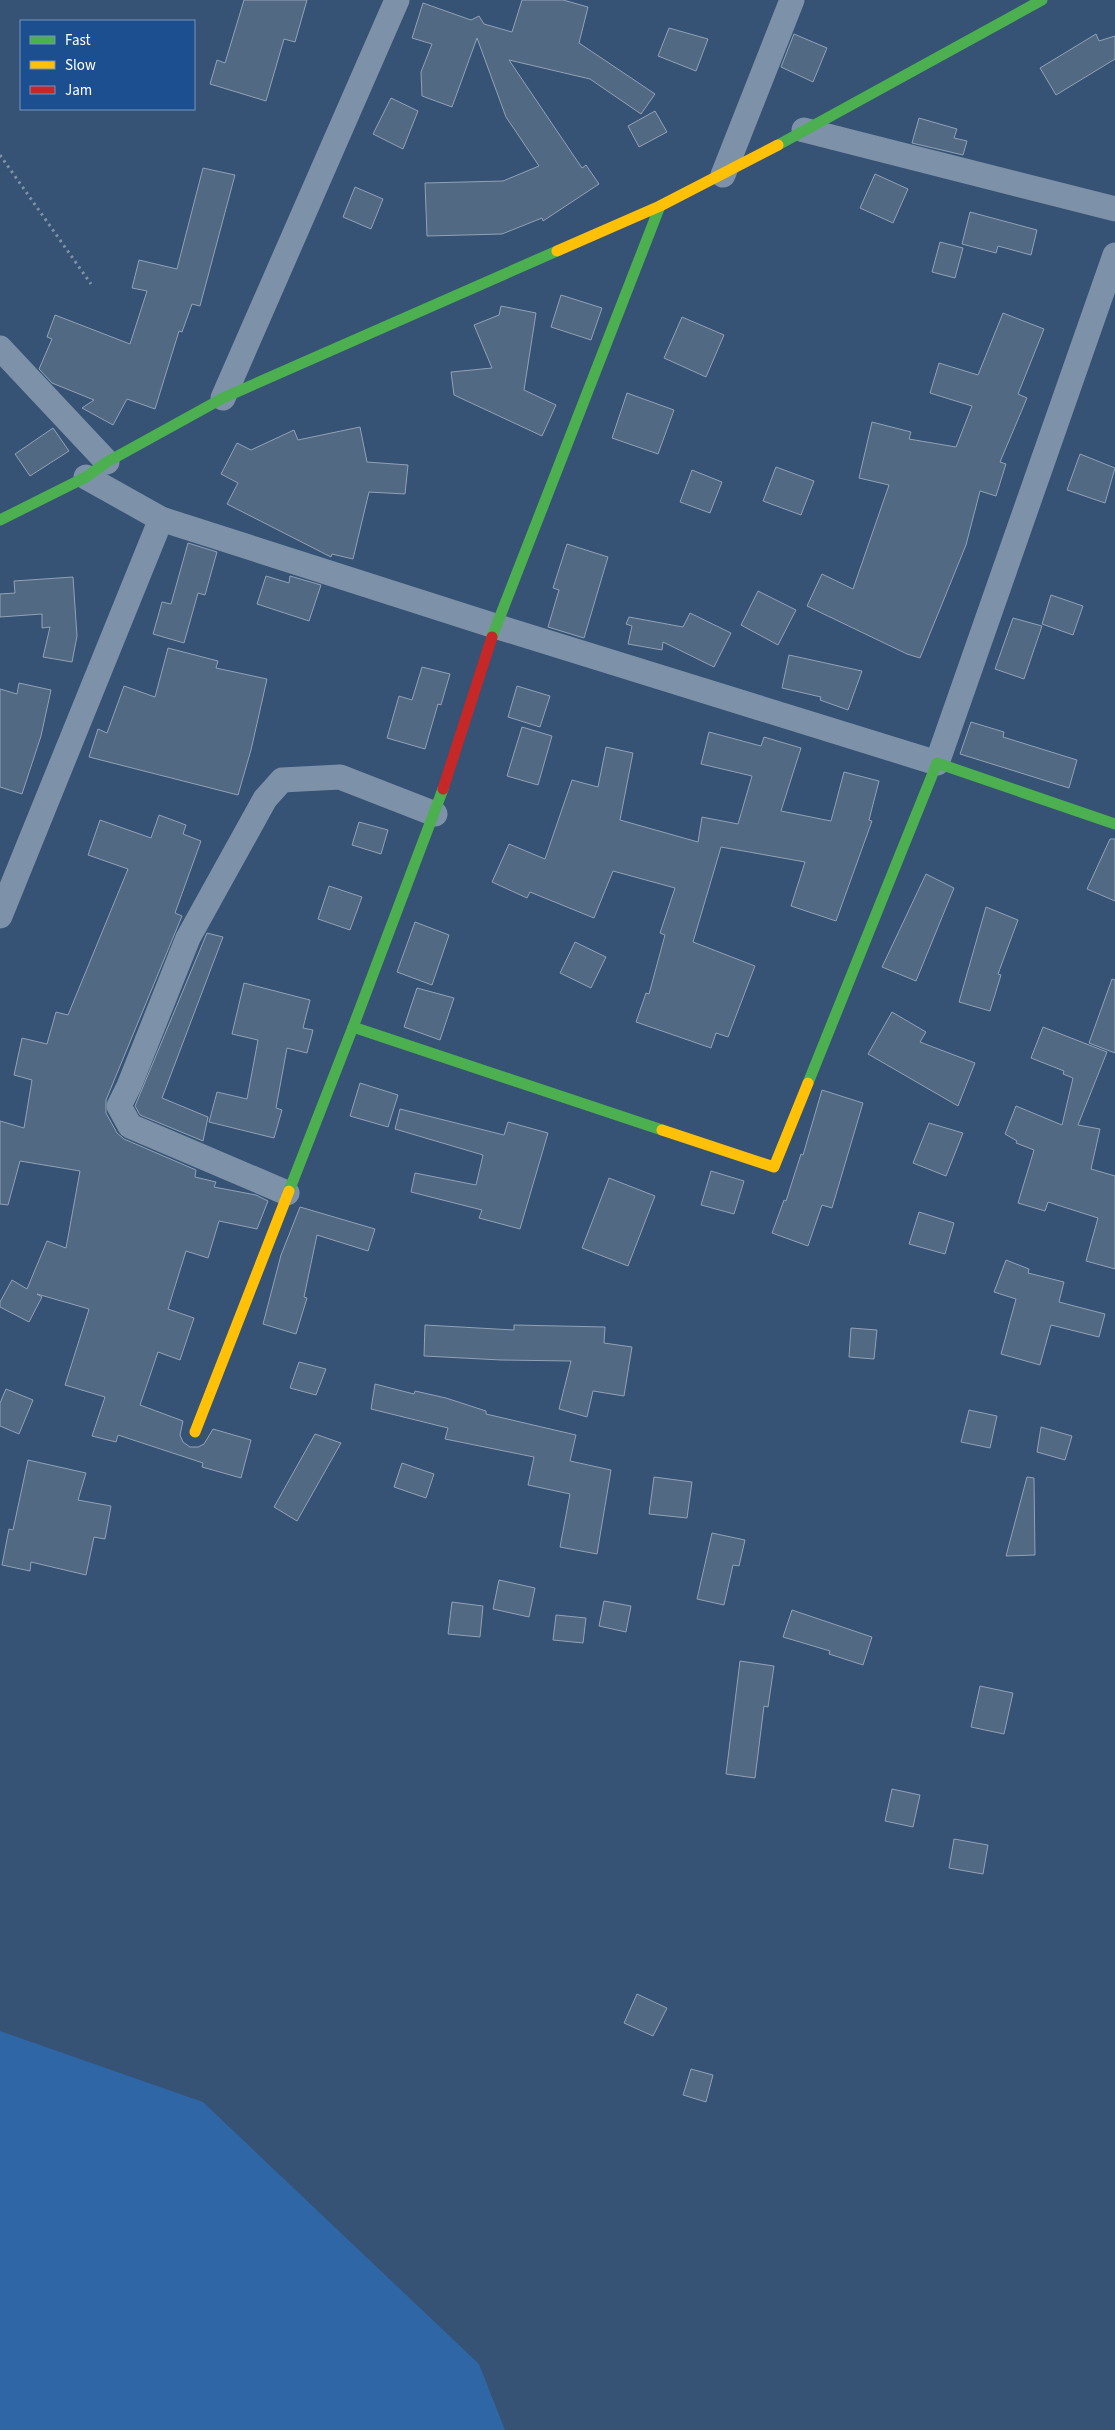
<svg xmlns="http://www.w3.org/2000/svg" width="1115" height="2430" font-family="'Source Sans 3',sans-serif">
<style>
.green{fill:#2f66a5}
.building{fill:#526984;stroke:#92a2b6}
.lines{fill:none;stroke-linecap:round;stroke-linejoin:round}
.path{stroke:#7d92a8;stroke-width:3;stroke-dasharray:2.5 4;stroke-linecap:butt}
.street{stroke:#7d92a8;stroke-width:25}
.fast{stroke:#4caf50;stroke-width:11}
.slow{stroke:#ffc107;stroke-width:11}
.jam{stroke:#c62828;stroke-width:11}
</style>
<rect width="100%" height="100%" fill="#365274"/>
<!-- green -->
<path class="green" d="M0,2031L203,2102L479,2364L505,2430H0Z"/>
<!-- building -->
<g class="building">
<path d="M244,0H307L295,42L284,39L266,101L210,84L217,60L225,63Z"/>
<path d="M522,0H563L588,7L579,43L655,94L641,114L590,79L509,60L582,168L586,165L599,184L543,221L542,218L502,234L427,236L425,183L503,181L539,166L506,117L477,38L452,107L422,96L421,72L432,44L412,38L423,3L471,20L479,16L484,24L512,32Z"/>
<path d="M669,28L708,39L696,71L658,56Z"/>
<path d="M794,34L827,48L813,82L781,67Z"/>
<path d="M1096,34L1099,41L1115,36V59L1056,95L1040,68Z"/>
<path d="M391,98L418,111L403,149L373,134Z"/>
<path d="M655,111L667,132L639,147L628,126Z"/>
<path d="M919,118L957,129L954,138L967,141L963,155L912,143Z"/>
<path d="M203,168L235,175L200,306L192,304L182,332L179,331L155,409L127,399L113,425L82,408L94,400L52,383L39,369L52,339L47,337L55,315L130,344L147,291L132,288L139,260L177,269Z"/>
<path d="M875,174L908,189L893,223L860,208Z"/>
<path d="M355,187L383,199L371,229L343,217Z"/>
<path d="M970,212L1037,230L1031,255L998,246L996,253L962,244Z"/>
<path d="M940,242L963,248L955,278L932,272Z"/>
<path d="M561,295L602,308L591,340L551,327Z"/>
<path d="M501,306L536,313L524,390L556,405L542,436L454,395L451,372L492,368L474,325L499,315Z"/>
<path d="M1003,313L1044,329L1018,394L1027,398L1000,462L1006,464L996,496L980,491L966,545L920,658L907,654L807,606L822,574L853,589L889,485L859,478L872,422L911,432L909,439L956,447L972,406L930,393L939,363L978,375Z"/>
<path d="M682,317L724,335L706,377L664,358Z"/>
<path d="M627,393L674,410L658,454L612,438Z"/>
<path d="M360,427L367,462L408,465L405,494L369,492L353,559L332,554L331,557L227,504L238,483L221,474L237,443L251,450L294,430L298,440Z"/>
<path d="M53,428L69,451L30,476L15,454Z"/>
<path d="M1080,454L1115,468L1105,503L1067,490Z"/>
<path d="M776,467L814,481L801,515L763,501Z"/>
<path d="M692,470L722,482L710,513L680,502Z"/>
<path d="M188,543L217,552L205,595L198,593L184,643L153,634L162,602L171,604Z"/>
<path d="M567,544L608,557L584,638L548,627L559,590L553,588Z"/>
<path d="M266,576L289,583L290,576L321,585L309,621L257,604Z"/>
<path d="M73,577L77,636L72,662L43,657L50,627L42,628V614L0,617V594L15,593L14,581Z"/>
<path d="M758,591L796,610L778,645L741,625Z"/>
<path d="M1051,595L1083,606L1073,635L1042,624Z"/>
<path d="M690,613L731,633L714,667L663,642L662,650L628,644L632,626L626,624L629,617L683,627Z"/>
<path d="M1013,618L1042,626L1024,679L995,669Z"/>
<path d="M168,648L218,661L216,668L267,679L251,750L238,795L89,757L98,729L107,733L124,686L155,697Z"/>
<path d="M789,655L862,671L848,710L820,700L821,697L782,688Z"/>
<path d="M422,667L450,674L441,705L438,704L425,749L387,738L399,696L412,700Z"/>
<path d="M19,683L51,690L41,736L22,794L0,787V689L17,694Z"/>
<path d="M517,686L550,696L540,727L508,717Z"/>
<path d="M971,722L1004,732L1003,737L1077,760L1069,788L960,754Z"/>
<path d="M522,727L552,736L538,785L507,776Z"/>
<path d="M709,732L761,746L764,737L801,748L781,811L831,821L844,772L879,781L869,820L872,821L836,921L791,906L805,862L721,847L693,942L755,966L728,1037L716,1033L711,1048L636,1022L646,993L649,994L665,935L660,933L675,888L613,871L594,918L530,892L527,898L492,882L509,844L545,859L572,780L598,787L606,747L633,753L620,820L698,842L702,817L738,824L752,776L701,764Z"/>
<path d="M159,815L186,825L183,834L201,841L175,913L182,916L106,1100V1113L117,1133L124,1139L196,1170L195,1177L216,1182L214,1187L256,1195L268,1201L257,1229L219,1221L208,1258L186,1251L168,1309L194,1318L180,1360L158,1352L140,1405L183,1421L180,1435L183,1442L190,1447H198L204,1444L213,1429L251,1440L241,1478L202,1467L203,1463L118,1435L116,1442L92,1436L105,1397L65,1385L89,1309L37,1294L42,1297L29,1322L0,1307V1302L12,1280L27,1289L47,1241L66,1248L80,1171L20,1161L8,1205L0,1204V1121L24,1128L32,1080L14,1075L22,1038L47,1044L56,1012L68,1015L128,869L88,855L100,820L151,838Z"/>
<path d="M359,822L388,830L381,854L352,845Z"/>
<path d="M1110,839H1115V901L1087,889Z"/>
<path d="M926,874L954,888L916,981L882,967Z"/>
<path d="M329,886L362,897L350,930L318,919Z"/>
<path d="M986,907L1018,920L998,974L1001,975L990,1011L959,1002Z"/>
<path d="M415,922L449,935L432,985L397,972Z"/>
<path d="M207,933L223,937L162,1098L208,1117L203,1141L140,1115L135,1106Z"/>
<path d="M575,942L606,957L591,988L560,973Z"/>
<path d="M1112,979L1115,980V1053L1089,1043Z"/>
<path d="M244,983L310,1000L303,1028L313,1030L307,1053L287,1048L276,1108L282,1110L274,1138L209,1122L217,1092L247,1099L258,1040L232,1034Z"/>
<path d="M417,988L454,998L440,1040L404,1027Z"/>
<path d="M892,1012L926,1032L920,1042L975,1063L958,1106L868,1054Z"/>
<path d="M1043,1027L1107,1052L1078,1125L1100,1129L1091,1169L1115,1176V1269L1086,1261L1098,1218L1048,1202L1045,1211L1018,1203L1034,1150L1016,1143L1017,1141L1005,1134L1016,1106L1062,1125L1073,1078L1063,1074L1064,1071L1031,1058Z"/>
<path d="M360,1083L398,1095L388,1127L350,1116Z"/>
<path d="M822,1090L863,1103L832,1208L822,1205L808,1246L772,1233L784,1200L786,1201L801,1154L803,1155Z"/>
<path d="M400,1109L504,1135L508,1122L548,1133L520,1229L479,1218L482,1210L411,1192L415,1173L476,1185L483,1155L395,1129Z"/>
<path d="M929,1123L963,1133L946,1176L913,1163Z"/>
<path d="M711,1171L744,1181L734,1214L701,1205Z"/>
<path d="M609,1178L655,1196L628,1266L582,1248Z"/>
<path d="M300,1207L375,1229L368,1251L317,1235L304,1297L307,1298L296,1334L263,1324L281,1255Z"/>
<path d="M919,1212L954,1223L945,1254L909,1244Z"/>
<path d="M1006,1260L1029,1269L1028,1273L1064,1282L1059,1302L1105,1314L1099,1337L1051,1325L1040,1365L1001,1354L1016,1299L994,1292Z"/>
<path d="M425,1325L514,1330V1325L605,1327L604,1343L632,1347L624,1396L593,1391L587,1417L559,1409L571,1361L501,1360L424,1356Z"/>
<path d="M851,1328L877,1330L874,1359L849,1357Z"/>
<path d="M299,1362L326,1369L316,1395L290,1388Z"/>
<path d="M375,1384L414,1394L415,1391L446,1398L486,1411V1414L576,1435L570,1461L611,1470L597,1554L560,1547L570,1494L528,1485L534,1457L445,1439L448,1428L371,1409Z"/>
<path d="M6,1389L33,1400L19,1434L0,1426V1403Z"/>
<path d="M969,1410L997,1416L990,1448L961,1442Z"/>
<path d="M1041,1427L1072,1436L1065,1460L1037,1452Z"/>
<path d="M315,1434L341,1443L297,1521L274,1507Z"/>
<path d="M28,1460L86,1473L78,1500L111,1506L105,1539L94,1537L86,1575L31,1562L30,1571L2,1565L9,1529L13,1530Z"/>
<path d="M402,1463L434,1474L426,1498L394,1487Z"/>
<path d="M654,1477L692,1482L687,1518L649,1514Z"/>
<path d="M1027,1477L1034,1478L1035,1555L1006,1556Z"/>
<path d="M712,1533L745,1540L739,1566L733,1565L724,1605L697,1599Z"/>
<path d="M499,1580L535,1588L529,1617L493,1609Z"/>
<path d="M604,1601L631,1606L626,1632L599,1626Z"/>
<path d="M452,1602L483,1606L480,1637L448,1634Z"/>
<path d="M792,1610L872,1637L863,1665L829,1654L830,1651L783,1637Z"/>
<path d="M556,1615L586,1618L583,1643L553,1640Z"/>
<path d="M740,1661L774,1666L768,1707L764,1706L755,1778L726,1774Z"/>
<path d="M980,1686L1013,1693L1004,1734L971,1727Z"/>
<path d="M892,1789L920,1795L913,1827L885,1821Z"/>
<path d="M954,1839L988,1845L983,1874L949,1868Z"/>
<path d="M637,1994L667,2008L653,2036L624,2023Z"/>
<path d="M691,2069L713,2075L706,2102L683,2095Z"/>
</g>
<g class="lines">
<!-- path -->
<path class="path" d="M0,155L91,284"/>
<!-- street -->
<g class="street">
<path d="M804,130L1115,209"/>
<path d="M723,175L792,0"/>
<path d="M0,348L107,462"/>
<path d="M223,398L397,0"/>
<path d="M86,477L161,519L495,626L937,763L1115,255"/>
<path d="M0,916L161,519"/>
<path d="M287,1193L130,1126L119,1106L129,1086L188,938L265,799L282,780L340,777L435,814"/>
</g>
<!-- fast -->
<g class="fast">
<path d="M778,145L1042,0"/>
<path d="M0,520L86,477L107,462L223,398L557,251"/>
<path d="M492,637L660,206"/>
<path d="M443,789L353,1027L662,1130"/>
<path d="M808,1083L937,763L1115,824"/>
<path d="M289,1191L353,1027"/>
</g>
<!-- slow -->
<g class="slow">
<path d="M557,251L660,206L778,145"/>
<path d="M662,1130L774,1167L808,1083"/>
<path d="M195,1432L289,1191"/>
</g>
<!-- jam -->
<path class="jam" d="M443,789L492,637"/>
</g>
<!-- legend -->
<rect x="20" y="20" width="175" height="90" fill="#1b4f8f" stroke="#7695bc"/>
<rect x="30" y="36" width="25" height="8" fill="#4caf50" stroke="#7695bc"/>
<text x="65" y="45" font-size="15" fill="#ffffff">Fast</text>
<rect x="30" y="61" width="25" height="8" fill="#ffc107" stroke="#7695bc"/>
<text x="65" y="70" font-size="15" fill="#ffffff">Slow</text>
<rect x="30" y="86" width="25" height="8" fill="#c62828" stroke="#7695bc"/>
<text x="65" y="95" font-size="15" fill="#ffffff">Jam</text>
</svg>
